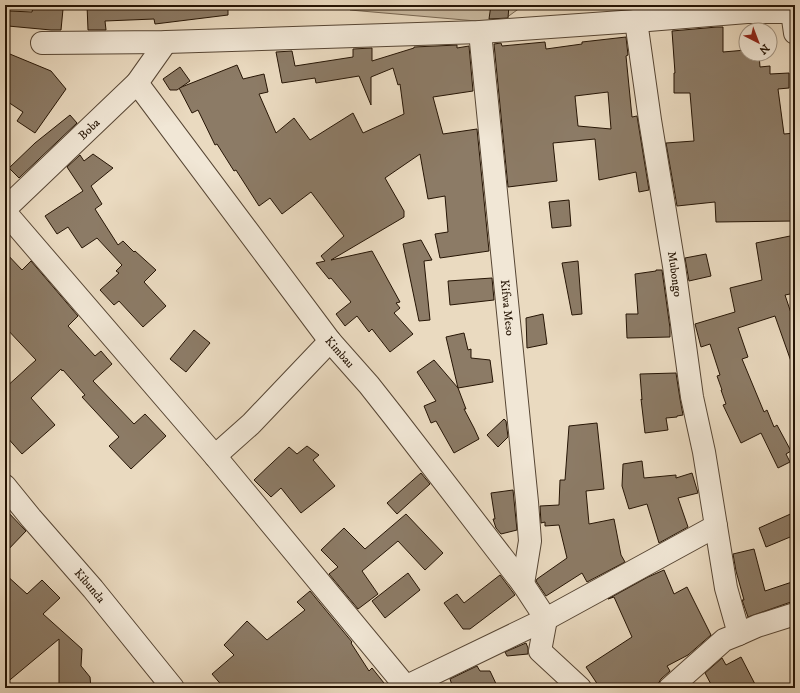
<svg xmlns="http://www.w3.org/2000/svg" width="800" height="693" font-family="'IM FELL DW Pica',serif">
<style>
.green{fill:#c9b9a0;stroke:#786752}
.building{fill:#8c7b66;stroke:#261505;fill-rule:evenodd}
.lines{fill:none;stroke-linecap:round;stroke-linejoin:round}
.minor-casing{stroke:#574634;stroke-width:24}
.minor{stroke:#f1e7d6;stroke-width:22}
.labels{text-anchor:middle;stroke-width:3;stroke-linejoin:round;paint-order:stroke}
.street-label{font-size:12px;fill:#261505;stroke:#f1e7d6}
</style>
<rect width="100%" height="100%" fill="#eadac0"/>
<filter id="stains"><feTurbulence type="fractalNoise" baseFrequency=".005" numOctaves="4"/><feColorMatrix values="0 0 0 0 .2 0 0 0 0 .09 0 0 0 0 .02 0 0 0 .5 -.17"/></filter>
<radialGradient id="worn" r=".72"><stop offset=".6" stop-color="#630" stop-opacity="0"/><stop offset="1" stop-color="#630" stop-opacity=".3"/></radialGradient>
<!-- green -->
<path class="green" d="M351,5H524L499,23L350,10Z"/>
<!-- building -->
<g class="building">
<path d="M87,5H228V15L155,24L154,19L105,21L106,30H88Z"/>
<path d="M491,5H509L508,18L489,19Z"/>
<path d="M33,7L63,9L61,30H51L8,26L9,11L32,12Z"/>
<path d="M717,27H723V52L746,50V54H759L760,67L770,66V74L789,73V88L778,89L784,134L795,133V221L716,222L715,202L677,206L666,143L694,141L690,93H674V73H675L672,31Z"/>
<path d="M626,37L628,55L626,56L632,117L637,116L649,190L639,192L636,172L599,180L595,139L553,143L557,181L508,187L494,44L501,43L502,46L545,42L546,49L582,44V42ZM608,92L611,129L578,126L575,96Z"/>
<path d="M457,45V48L469,46L473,91L433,97L443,134L477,129L489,251L440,258L435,234L448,232L445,196L428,199L420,154L385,178L404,211V217L331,260L372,251L400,302L396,303L400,308L394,313L413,334L390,352L372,329L369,332L357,316L345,326L336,314L351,302L331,278L329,279L316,263L325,261L321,256L344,236L311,192L282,214L270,198L259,206L236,170L234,171L217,144L215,145L198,110L192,113L179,88L237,65L243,79L264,74L268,92L259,94L276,133L294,118L310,140L353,113L363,133L404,114L400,84L398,85L393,68L371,77V105L359,76L316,83L315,78L282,83L276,52L292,51L295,66L353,57V49L372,48V61L414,48V47Z"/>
<path d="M5,52L51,71L66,89L35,133L17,121L23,112L5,100Z"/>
<path d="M180,67L190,81L177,90H170L163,79Z"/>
<path d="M70,115L77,123L19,178L9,168L35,143Z"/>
<path d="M93,154L113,168L91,186L102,204L95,209L118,245L123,241L134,252L135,251L156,270L144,282L166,306L143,327L119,301L114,305L100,290L119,273L116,271L122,265L97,238L82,248L68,227L57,234L45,216L83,191L67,167L80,155L84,161Z"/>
<path d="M569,200L571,226L552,228L549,202Z"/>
<path d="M795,235V293L785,295L795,325V366L793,367L775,316L738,328L748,357L742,359L764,412L767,410L774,427L777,425L791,451L786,454L790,462L778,468L761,433L741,443L723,405L726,404L721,390H722L717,376L720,375L710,344L701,347L695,324L735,312L730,288L762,280L756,243Z"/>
<path d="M421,240L432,260L424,261L430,320L419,321L403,244Z"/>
<path d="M5,252L22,270L31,261L78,316L68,326L95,356L101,351L112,364L93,381L134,424L145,414L166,436L131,469L109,446L119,437L82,397L85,395L63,370L62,371L61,369L31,398L55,425L22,454L5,435V388L36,360L5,327Z"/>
<path d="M706,254L711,276L689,281L685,258Z"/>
<path d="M578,261L582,314L572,315L562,263Z"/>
<path d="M656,270H662L670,328V337L627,338L626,314H638L635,274L656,271Z"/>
<path d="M492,278L494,300L450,305L448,281Z"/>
<path d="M543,314L547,344L527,348L526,318Z"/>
<path d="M194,330L210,343L186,372L170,359Z"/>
<path d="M464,333L468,350L471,349V358L490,360L493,382L458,388L446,337Z"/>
<path d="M434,360L458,388L466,409H464L474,428L479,439L454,453L436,421L431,423L424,406L436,401L417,372Z"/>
<path d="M676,373L680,399L683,415L677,416V417L666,418L668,430L645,433L641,399L642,400L640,374Z"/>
<path d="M504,419L506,421L508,437L498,447L487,435Z"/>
<path d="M597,423L604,489L586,491L589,524L614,519L621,555L625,562L587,582L582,573L546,596L536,581L537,579L567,558L559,525L545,526V522L541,523L540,506L559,505L560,480H565L569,426Z"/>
<path d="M307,446L319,455L313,460L335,486L301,513L281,488L271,497L254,480L289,447L297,454Z"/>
<path d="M642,461L644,478L676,475V478L692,473L698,493L678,498L688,527L659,543L647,504L629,509L622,486L623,464Z"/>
<path d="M421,473L430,484L397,514L387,503Z"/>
<path d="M513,490L517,530L501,534L496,528L493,519H495L491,493Z"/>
<path d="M5,509L26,531L5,553Z"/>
<path d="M795,512V535L766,547L759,528Z"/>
<path d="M406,514L443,553L425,570L398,541L362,571L378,594L358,609L329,574L338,567L321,550L344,528L365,549Z"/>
<path d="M754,549L765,591L795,581V602H791L748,617L742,600H744L736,571L733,554Z"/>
<path d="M664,570L674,594L687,587L711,635L688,655L667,666L670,671L661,679L658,684V687L656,688H600L586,667L632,637L614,597L608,599L648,577Z"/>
<path d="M408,573L420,590L385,618L372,601Z"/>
<path d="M5,574L27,594L42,580L60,598L43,614L82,649L81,666L90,677L91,688H59V639L5,684Z"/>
<path d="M500,575L515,595L470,629H463L444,603L457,594L464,603Z"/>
<path d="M310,591L352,642L351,643L369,671L372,668L388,688H224L212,674L234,655L224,645L247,621L267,640L305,610L297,602Z"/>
<path d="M526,643L528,648V654L507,656L505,652Z"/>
<path d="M741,657L757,688H713L705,673L722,658L726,665Z"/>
<path d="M477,666L480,671H490L498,688H453L450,679Z"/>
</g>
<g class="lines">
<defs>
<g id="minor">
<path d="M792,12L795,33"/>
<path id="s1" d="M636,21L650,120L674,266L692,397L704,452L726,588L739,634"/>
<path id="s2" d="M480,32L527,502L530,541L523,584"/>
<path d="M42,43L166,42L480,32L636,21L747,12H795"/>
<path id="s3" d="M137,83L330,341L369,385L395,418L523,584L546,619"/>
<path id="s4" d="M5,209L137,83L166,42"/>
<path d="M5,212L215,456L407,688"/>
<path d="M215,456L251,424L330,341"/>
<path id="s5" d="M5,486L31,518L93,589L173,688"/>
<path d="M546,619L540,651L580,688"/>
<path d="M403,688L546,619L716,526"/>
<path d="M670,688L724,640L739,634L757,626L795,614"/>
</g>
</defs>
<!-- minor casing -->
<use href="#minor" class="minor-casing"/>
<!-- minor -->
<use href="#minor" class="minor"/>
</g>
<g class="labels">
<!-- street labels -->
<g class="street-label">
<text dy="4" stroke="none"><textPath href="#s4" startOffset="116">Boba</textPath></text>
<text dy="4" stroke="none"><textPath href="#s1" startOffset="256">Mubongo</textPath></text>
<text dy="4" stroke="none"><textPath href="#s2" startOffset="277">Kifwa Meso</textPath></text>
<text dy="4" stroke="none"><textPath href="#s3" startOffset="337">Kimbau</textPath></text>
<text dy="4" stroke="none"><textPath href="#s5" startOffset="131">Kibunda</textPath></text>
</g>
</g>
<!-- margin -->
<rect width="800" height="693" fill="none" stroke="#eadac0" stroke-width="20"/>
<rect x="6" y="6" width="788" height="681" fill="none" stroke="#261505" stroke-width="2"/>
<rect x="10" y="10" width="780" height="673" fill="none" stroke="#261505"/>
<!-- north arrow -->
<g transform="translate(758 42) rotate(138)"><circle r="19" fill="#f1e7d6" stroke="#a09382"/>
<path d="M0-3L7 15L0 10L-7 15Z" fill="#8f2418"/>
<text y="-6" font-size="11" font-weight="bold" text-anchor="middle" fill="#261505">N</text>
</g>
<rect width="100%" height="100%" filter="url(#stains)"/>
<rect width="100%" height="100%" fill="url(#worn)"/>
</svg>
